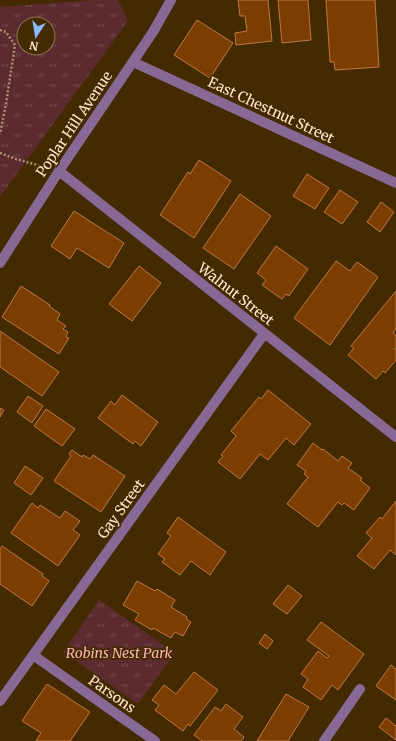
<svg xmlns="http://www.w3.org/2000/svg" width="396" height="741" font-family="Merriweather,serif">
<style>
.grass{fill:url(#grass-tufts);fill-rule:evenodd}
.building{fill:#7c3d00;stroke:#bd7847}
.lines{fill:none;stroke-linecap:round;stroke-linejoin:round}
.path{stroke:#a99370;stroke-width:2.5;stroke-dasharray:2 2;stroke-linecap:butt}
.minor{stroke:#886996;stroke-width:10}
.labels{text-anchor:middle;stroke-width:3.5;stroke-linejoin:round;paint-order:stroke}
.street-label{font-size:14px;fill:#fee9cd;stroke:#432a00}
.park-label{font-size:14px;font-style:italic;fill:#fbb3b7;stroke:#432a00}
</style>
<defs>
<pattern id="grass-tufts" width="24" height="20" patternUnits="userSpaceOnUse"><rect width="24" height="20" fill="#5c2b30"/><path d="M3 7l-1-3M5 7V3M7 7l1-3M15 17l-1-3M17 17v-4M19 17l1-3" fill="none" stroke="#744a4d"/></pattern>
</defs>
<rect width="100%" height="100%" fill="#432a00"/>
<!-- grass -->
<g class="grass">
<path d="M95,0H118L128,21L0,197V7ZM24,24H48V48H24Z"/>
<path d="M99,600L175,653L138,704L63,652Z"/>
</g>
<!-- building -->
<g class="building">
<path d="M238,0H268L272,41L236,45L235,33L247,31L245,16H240Z"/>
<path d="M278,0H308L311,40L282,43Z"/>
<path d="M326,0H375L379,67L335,70L334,62H330Z"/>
<path d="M197,20L233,43L210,78L174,55Z"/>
<path d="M199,160L231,181L194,238L160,215L188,172L190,174Z"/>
<path d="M307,174L329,188L315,209L293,196Z"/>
<path d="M340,190L358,202L342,224L324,212Z"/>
<path d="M240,194L271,216L234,269L203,248Z"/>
<path d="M381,202L394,212L380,232L367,222Z"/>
<path d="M74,211L124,243L109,268L77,248L70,259L51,246Z"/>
<path d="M276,246L308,269L289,296L286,294L282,299L262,285L266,280L257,273Z"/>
<path d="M336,261L350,271L357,262L378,277L330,345L294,318Z"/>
<path d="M139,266L161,283L132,321L109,304Z"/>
<path d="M21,286L50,305L49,306L60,314L57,320L66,326L63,329L68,332L66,337L69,338L59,354L2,317Z"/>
<path d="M396,291V329L393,333L396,336V347L394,349L396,350V360L385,373L383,371L376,379L348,355L354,348L351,346Z"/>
<path d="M0,331L59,372L42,396L0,367Z"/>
<path d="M268,390L311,424L294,445L286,438L268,460L260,454L240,479L218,462L223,456L221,455L236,436L231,431L259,397L261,399Z"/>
<path d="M122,395L158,422L141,446L135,441L133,444L98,418L111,401L115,405Z"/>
<path d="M28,396L43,406L32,423L17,412Z"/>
<path d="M0,408L4,410L0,417Z"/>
<path d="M46,409L75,429L62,446L34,426Z"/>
<path d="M313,443L322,450L323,449L338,461L342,456L352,463L348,468L362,478L360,480L370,488L354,510L344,503L342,505L338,502L318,527L287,504L308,477L304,474L306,471L297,465Z"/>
<path d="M72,450L82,457L83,455L90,459L93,455L125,476L101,512L54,481L71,456L69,454Z"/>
<path d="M25,466L43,478L31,495L14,483Z"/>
<path d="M396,501V555L390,550L374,569L357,556L372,538L366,533L380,517L382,519Z"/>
<path d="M32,503L38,508L40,505L60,518L65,511L80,521L73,530L80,535L58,566L11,533Z"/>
<path d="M178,517L226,552L210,575L191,561L180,575L162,562L165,559L158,554L171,536L167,533Z"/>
<path d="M2,546L43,574L42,576L49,581L32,606L0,584V549Z"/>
<path d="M137,581L155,591L157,589L175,600L171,607L187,617L186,619L191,622L183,636L175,632L171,638L153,628L152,630L135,620L139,614L123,605Z"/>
<path d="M288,585L302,596L287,614L273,604Z"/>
<path d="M321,622L364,654L338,690L332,685L321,700L303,687L308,679L301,674L318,651L327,658L329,656L307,640Z"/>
<path d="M265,634L273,641L267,649L259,643Z"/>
<path d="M391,665L396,669V700L376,686Z"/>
<path d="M194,672L218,690L190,726L188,724L183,731L155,710L159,705L152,700L164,685L176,694Z"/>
<path d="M47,684L90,712L70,741H36L41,733L22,721Z"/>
<path d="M286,694L309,707L288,741H257Z"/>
<path d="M226,704L243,717L234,729L244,737L241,741H202L194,735L215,707L221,711Z"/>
<path d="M386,718L396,726V740L379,727Z"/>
</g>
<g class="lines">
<!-- path -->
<g class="path">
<path d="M0,30L6,32L15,45L6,104L0,134"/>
<path d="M0,153L16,159L41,166"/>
</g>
<!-- minor -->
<g class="minor">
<path d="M133,62L396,183"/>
<path d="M59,171L396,437"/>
<path d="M0,263L59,171L153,32L171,0"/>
<path d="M33,655L155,741"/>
<path d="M0,701L264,334"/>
<path d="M324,741L360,689"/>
</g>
</g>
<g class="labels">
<!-- street labels -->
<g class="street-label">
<text transform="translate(271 110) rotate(25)" y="5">East Chestnut Street</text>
<text transform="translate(74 124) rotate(-56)" y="5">Poplar Hill Avenue</text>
<text transform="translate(236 294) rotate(38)" y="5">Walnut Street</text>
<text transform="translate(121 509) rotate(-54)" y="5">Gay Street</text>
<text transform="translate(112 694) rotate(35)" y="5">Parsons</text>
</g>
<!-- park labels -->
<g class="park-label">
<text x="119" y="658">Robins Nest Park</text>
</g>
</g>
<!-- north arrow -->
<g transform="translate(36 36) rotate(192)"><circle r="19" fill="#432a00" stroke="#8e7652"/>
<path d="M0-3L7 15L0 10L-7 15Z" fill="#87bbfc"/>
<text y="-6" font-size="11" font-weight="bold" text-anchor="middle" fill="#fee9cd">N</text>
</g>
</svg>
